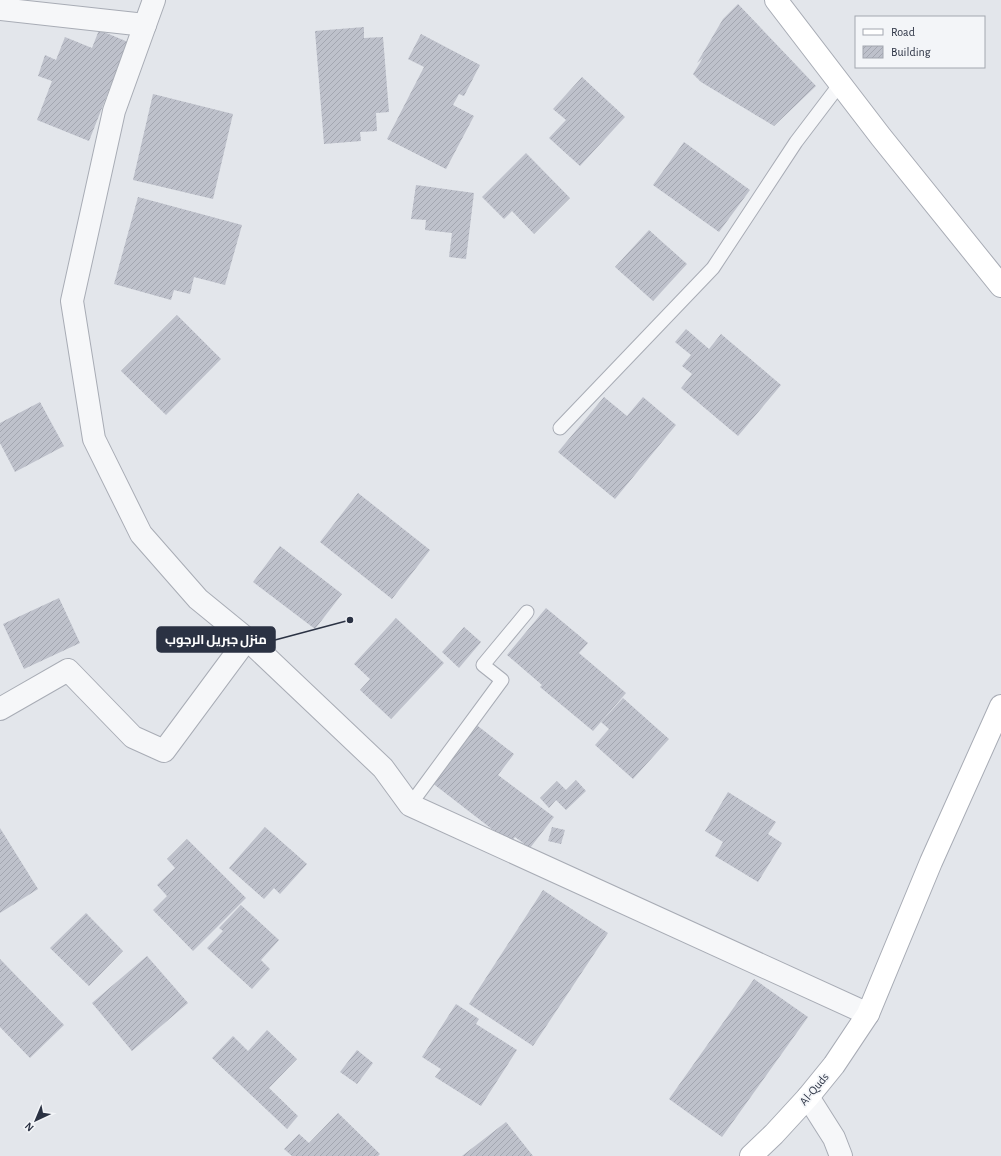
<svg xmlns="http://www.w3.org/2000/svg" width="1001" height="1156" font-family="'Alegreya Sans',Cairo,sans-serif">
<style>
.building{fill:url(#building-hatch)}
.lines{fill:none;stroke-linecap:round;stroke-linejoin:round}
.lane-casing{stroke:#a8acb5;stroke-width:15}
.street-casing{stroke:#a8acb5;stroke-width:24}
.secondary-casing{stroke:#a8acb5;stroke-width:24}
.lane{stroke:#f6f7f9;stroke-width:13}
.street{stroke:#f6f7f9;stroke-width:22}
.secondary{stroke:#fff;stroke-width:22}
.labels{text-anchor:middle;stroke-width:3.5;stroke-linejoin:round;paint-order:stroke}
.street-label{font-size:12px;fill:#2b3243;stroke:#f3f5f8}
.leader{fill:none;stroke:#2b3243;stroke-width:1.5}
.callout-dot{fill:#2b3243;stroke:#f3f5f8;stroke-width:1.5}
.callout{fill:#2b3243;stroke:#2b3243;stroke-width:1.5}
.callout-label{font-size:13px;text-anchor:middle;font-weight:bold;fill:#fff}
</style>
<defs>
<pattern id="building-hatch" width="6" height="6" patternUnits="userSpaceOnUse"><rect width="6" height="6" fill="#bec1cb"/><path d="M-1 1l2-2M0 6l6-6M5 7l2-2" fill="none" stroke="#a3a6b0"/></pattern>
</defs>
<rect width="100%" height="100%" fill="#e3e6eb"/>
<!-- building -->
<g class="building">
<path d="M738,4L816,86L774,126L701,82L693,74L703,58L697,63L723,19Z"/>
<path d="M364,27V38L383,37L389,112L376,113L377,131L360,132L361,141L324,144L315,31Z"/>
<path d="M99,30L128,42L89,141L37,120L52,81L38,76L45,55L56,60L65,37L92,48Z"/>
<path d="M421,34L480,65L464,96L459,94L453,105L474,116L446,169L387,139L424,67L408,59Z"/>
<path d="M582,77L625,117L580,166L549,138L566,120L553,109Z"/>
<path d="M153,94L233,114L213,199L133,180Z"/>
<path d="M684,142L750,190L719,232L653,185Z"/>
<path d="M526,153L570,198L534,234L512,211L504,219L482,197Z"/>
<path d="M416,185L474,193L466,259L449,257L452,233L425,230L426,220L411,219Z"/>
<path d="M138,197L242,225L225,285L194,277L190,294L174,290L171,300L114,284Z"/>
<path d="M649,230L687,264L653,301L615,267Z"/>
<path d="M177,315L221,359L166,415L121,371Z"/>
<path d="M686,329L709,349L721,334L781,385L738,436L681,388L692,374L682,366L691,355L675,342Z"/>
<path d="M604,397L627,416L643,397L676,425L615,499L558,452Z"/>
<path d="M40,402L64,446L15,472L0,443V423Z"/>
<path d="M358,493L430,550L392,599L320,542Z"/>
<path d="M280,546L342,594L315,629L253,582Z"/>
<path d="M59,598L80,643L24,669L3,624Z"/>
<path d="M546,608L588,643L579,653L626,693L593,731L540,687L542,685L507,655Z"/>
<path d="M396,618L444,663L391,719L360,690L370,679L354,664Z"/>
<path d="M464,627L481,642L459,668L442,652Z"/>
<path d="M623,698L669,739L633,779L595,745L609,729L601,722Z"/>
<path d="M474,723L514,754L498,775L554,817L530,848L515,837L510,843L431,782Z"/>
<path d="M576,780L586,791L566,810L556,800L549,808L540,798L557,781L566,790Z"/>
<path d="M728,792L776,822L768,834L782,843L758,882L715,856L723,842L705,831Z"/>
<path d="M265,827L307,864L280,894L274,888L264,899L229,868Z"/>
<path d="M552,827L565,830L561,844L548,841Z"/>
<path d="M0,828L38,889L0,913Z"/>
<path d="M187,839L246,898L193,951L153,910L167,896L157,885L175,868L167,859Z"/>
<path d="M543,890L608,933L533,1046L469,1004Z"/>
<path d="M241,905L279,940L261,960L270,969L252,989L207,948L223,931L219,928Z"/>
<path d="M86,913L123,951L89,986L50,948Z"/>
<path d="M147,956L188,1003L132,1051L92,1003Z"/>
<path d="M0,959L64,1025L30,1058L0,1027Z"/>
<path d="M754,979L808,1017L722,1137L669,1099Z"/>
<path d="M456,1004L479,1019L476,1024L517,1050L481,1106L435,1077L441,1069L422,1057Z"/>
<path d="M267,1030L297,1059L269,1088L298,1116L287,1129L212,1058L233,1036L248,1051Z"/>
<path d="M357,1050L373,1063L357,1084L340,1072Z"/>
<path d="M338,1113L380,1154L378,1156H292L284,1149L299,1134L309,1143Z"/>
<path d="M506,1122L533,1156H462Z"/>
</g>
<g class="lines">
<defs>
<g id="lane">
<path d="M560,428L713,268L796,142L840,84"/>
<path d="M410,805L502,680L483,665L527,612"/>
</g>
<g id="street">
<path d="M154,0L114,111L72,301L94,439L141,534L198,599L247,639L383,768L410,805L868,1014"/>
<path d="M0,9L145,25"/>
<path d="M0,709L68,670L133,737L164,751L247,639"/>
<path d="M808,1097L834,1138L841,1156"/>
</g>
<g id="secondary">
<path d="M776,0L881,137L1001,286"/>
<path d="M751,1156L774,1134L808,1097L834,1065L868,1014L931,862L1001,706"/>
</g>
</defs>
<!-- lane casing -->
<use href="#lane" class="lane-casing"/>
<!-- street casing -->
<use href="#street" class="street-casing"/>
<!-- secondary casing -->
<use href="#secondary" class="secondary-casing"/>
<!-- lane -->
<use href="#lane" class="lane"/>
<!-- street -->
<use href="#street" class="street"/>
<!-- secondary -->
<use href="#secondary" class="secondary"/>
</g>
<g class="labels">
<!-- street labels -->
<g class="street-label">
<text transform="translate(814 1089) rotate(-50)" y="4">Al-Quds</text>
</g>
</g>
<!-- callouts -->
<path class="leader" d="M350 620L275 640"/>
<circle class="callout-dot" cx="350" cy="620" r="4"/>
<rect class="callout" x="157" y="627" width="118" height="25" rx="4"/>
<g class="callout-label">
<text x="216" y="644">منزل جبريل الرجوب</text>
</g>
<!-- legend -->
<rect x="855" y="16" width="130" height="52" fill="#f3f5f8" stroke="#a3a7b0"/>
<rect x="863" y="29" width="20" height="6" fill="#ffffff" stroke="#a3a7b0"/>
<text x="891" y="36" font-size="12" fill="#2b3243">Road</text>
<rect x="863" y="46" width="20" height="12" fill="url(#building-hatch)" stroke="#a3a7b0"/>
<text x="891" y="56" font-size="12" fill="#2b3243">Building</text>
<!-- north arrow -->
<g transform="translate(36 1120) rotate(224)" stroke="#f3f5f8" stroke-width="3" paint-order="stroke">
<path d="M0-3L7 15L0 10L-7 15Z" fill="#2b3243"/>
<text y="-6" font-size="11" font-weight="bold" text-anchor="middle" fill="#2b3243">N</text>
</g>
</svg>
